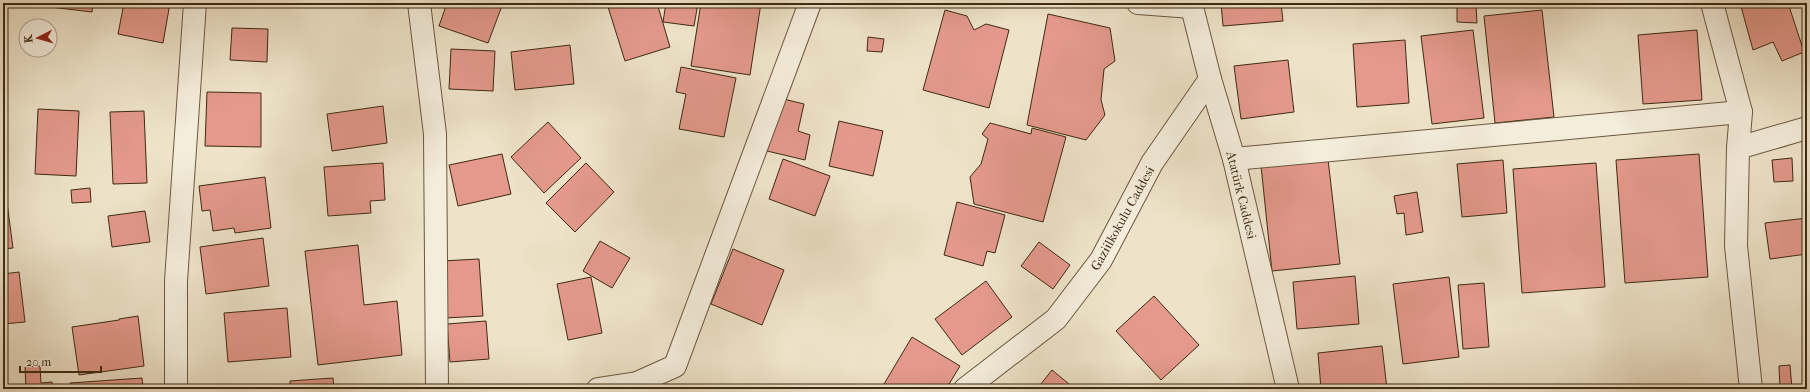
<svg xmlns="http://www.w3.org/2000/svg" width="1810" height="392" font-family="'IM FELL French Canon',serif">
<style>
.building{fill:#e4998c;stroke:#3e2a11}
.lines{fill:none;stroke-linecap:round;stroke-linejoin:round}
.minor-casing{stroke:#6a583f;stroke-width:24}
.minor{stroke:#f4eddc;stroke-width:22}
.labels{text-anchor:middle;stroke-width:3;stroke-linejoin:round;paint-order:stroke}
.street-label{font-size:13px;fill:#3e2a11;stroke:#f4eddc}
</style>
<rect width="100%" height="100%" fill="#eee3c9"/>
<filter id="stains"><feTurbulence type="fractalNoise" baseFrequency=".005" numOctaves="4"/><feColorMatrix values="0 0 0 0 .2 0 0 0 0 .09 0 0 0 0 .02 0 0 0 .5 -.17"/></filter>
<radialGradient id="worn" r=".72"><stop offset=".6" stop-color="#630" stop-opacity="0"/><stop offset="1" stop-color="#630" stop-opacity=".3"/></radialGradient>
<!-- building -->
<g class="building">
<path d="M42,3H93L92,12L42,6Z"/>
<path d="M124,3H170L163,43L118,34Z"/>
<path d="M447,3H503L488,43L439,26Z"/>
<path d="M621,3H657L670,47L625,61L608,7Z"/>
<path d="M666,3H698L694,26L663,22Z"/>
<path d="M701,3H761L750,75L691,66Z"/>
<path d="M1221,3H1281L1283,21L1223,26Z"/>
<path d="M1740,3H1788L1804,52L1782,61L1773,42L1753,50Z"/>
<path d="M1457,4H1476L1477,23L1457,22Z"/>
<path d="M945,10L967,16L974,30L986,24L1009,30L989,108L923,90Z"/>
<path d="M1542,10L1554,117L1495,123L1484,16Z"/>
<path d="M1048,14L1110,28L1115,61L1104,69L1101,100L1105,115L1086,140L1027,125Z"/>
<path d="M232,28L268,29L267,62L230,60Z"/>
<path d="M1473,30L1484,118L1432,124L1421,36Z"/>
<path d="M1697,30L1702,100L1643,104L1638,35Z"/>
<path d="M868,37L884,39L882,52L867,51Z"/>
<path d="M1405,40L1409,103L1357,107L1353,44Z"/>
<path d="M570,45L574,84L515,90L511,52Z"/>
<path d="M451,49L495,51L493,91L449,89Z"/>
<path d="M1288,60L1294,112L1241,119L1234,66Z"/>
<path d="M681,67L736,78L724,137L679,129L686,94L676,92Z"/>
<path d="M207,92L261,93V147L205,146Z"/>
<path d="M779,98L804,104L798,131L810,135L805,160L767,151Z"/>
<path d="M383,106L387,143L332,151L327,114Z"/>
<path d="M38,109L79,111L76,176L35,174Z"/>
<path d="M144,111L147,183L113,184L110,112Z"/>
<path d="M839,121L883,131L873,176L829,166Z"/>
<path d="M548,122L581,158L544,193L511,157Z"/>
<path d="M990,123L1031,134L1032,128L1066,137L1043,222L974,204L970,177L981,164L988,139L982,134Z"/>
<path d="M502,154L511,194L458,206L449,165Z"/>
<path d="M1699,154L1708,277L1625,283L1616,160Z"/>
<path d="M1792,158L1793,181L1774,182L1772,160Z"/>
<path d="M783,159L830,176L815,216L769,199Z"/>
<path d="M1328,159L1340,264L1272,271L1261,166Z"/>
<path d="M1503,160L1507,213L1462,217L1457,164Z"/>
<path d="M383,163L385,200L370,201L371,213L328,216L324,167Z"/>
<path d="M586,163L614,192L575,232L546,203Z"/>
<path d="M1596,163L1605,287L1522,293L1513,169Z"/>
<path d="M265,177L271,228L235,233L234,228L213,231L210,210L202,211L199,186Z"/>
<path d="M90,188L91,202L72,203L71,190Z"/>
<path d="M1417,192L1423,232L1406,235L1404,213L1397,214L1394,196Z"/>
<path d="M6,195L13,248L3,249V196Z"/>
<path d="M957,202L1005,215L995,253L987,251L983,266L944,255Z"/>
<path d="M145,211L150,242L112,247L108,216Z"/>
<path d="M1807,218V254L1770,259L1765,223Z"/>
<path d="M263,238L269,286L206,294L200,247Z"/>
<path d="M600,241L630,258L612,288L583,271Z"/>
<path d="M1039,242L1070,265L1053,289L1021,266Z"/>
<path d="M358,245L364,305L397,301L402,355L318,365L305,251Z"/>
<path d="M733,249L784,270L762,325L711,304Z"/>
<path d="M479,259L483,316L445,318L441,261Z"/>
<path d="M19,272L25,322L3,324V274Z"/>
<path d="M1355,276L1359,324L1297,329L1293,282Z"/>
<path d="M591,277L602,333L568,340L557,284Z"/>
<path d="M1449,277L1459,357L1403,364L1393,284Z"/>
<path d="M986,281L1012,317L962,355L935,319Z"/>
<path d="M1484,283L1489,347L1463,349L1458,285Z"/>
<path d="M1154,296L1199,345L1161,380L1116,331Z"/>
<path d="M287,308L291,357L228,362L224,313Z"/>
<path d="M138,316L144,366L79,375L72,327L119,320V319Z"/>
<path d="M486,321L489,359L450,362L447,324Z"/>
<path d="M912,337L960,366L946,389H881Z"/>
<path d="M1382,346L1387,389H1321L1318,353Z"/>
<path d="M1790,365L1792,389H1780L1779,366Z"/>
<path d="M40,366L41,383L52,382L53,389H26L25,367Z"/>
<path d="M1052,370L1075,389H1037Z"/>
<path d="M142,378L143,389H71L70,383Z"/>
<path d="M333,378L334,389H290V381Z"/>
</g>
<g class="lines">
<defs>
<g id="minor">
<path d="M419,3L435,134L437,389"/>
<path d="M1138,3L1192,7"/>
<path d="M1191,3L1210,79L1234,159L1288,389"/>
<path d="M1712,3L1741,112L1738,148L1736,246L1751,389"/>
<path d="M1738,148L1807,128"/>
<path d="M1234,159L1741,112"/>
<path d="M176,389V281L195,3"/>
<path d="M598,389L637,383L675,366L810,3"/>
<path d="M965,389L1056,319L1101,260L1152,163L1210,79"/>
</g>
</defs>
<!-- minor casing -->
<use href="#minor" class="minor-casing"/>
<!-- minor -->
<use href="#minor" class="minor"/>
</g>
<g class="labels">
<!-- street labels -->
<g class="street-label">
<text transform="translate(1242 195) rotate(76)" y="5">Atatürk Caddesi</text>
<text transform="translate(1122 218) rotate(-61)" y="5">Gaziilkokulu Caddesi</text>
</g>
</g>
<!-- margin -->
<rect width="1810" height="392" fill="none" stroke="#eee3c9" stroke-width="16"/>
<rect x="4" y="4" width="1802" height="384" fill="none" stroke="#3e2a11" stroke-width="2"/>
<rect x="8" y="8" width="1794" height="376" fill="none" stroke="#3e2a11"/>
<!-- north arrow -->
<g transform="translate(38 38) rotate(264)"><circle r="19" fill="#f4eddc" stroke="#ab9f8b"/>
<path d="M0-3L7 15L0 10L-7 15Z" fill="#8f2418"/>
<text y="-6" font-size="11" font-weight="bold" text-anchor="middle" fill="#3e2a11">K</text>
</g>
<!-- scale -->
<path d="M20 366v6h81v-6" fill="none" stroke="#3e2a11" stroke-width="2"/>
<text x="26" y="366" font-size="12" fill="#3e2a11" stroke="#f4eddc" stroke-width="3" paint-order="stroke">20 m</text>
<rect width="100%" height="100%" filter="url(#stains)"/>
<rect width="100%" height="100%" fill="url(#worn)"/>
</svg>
